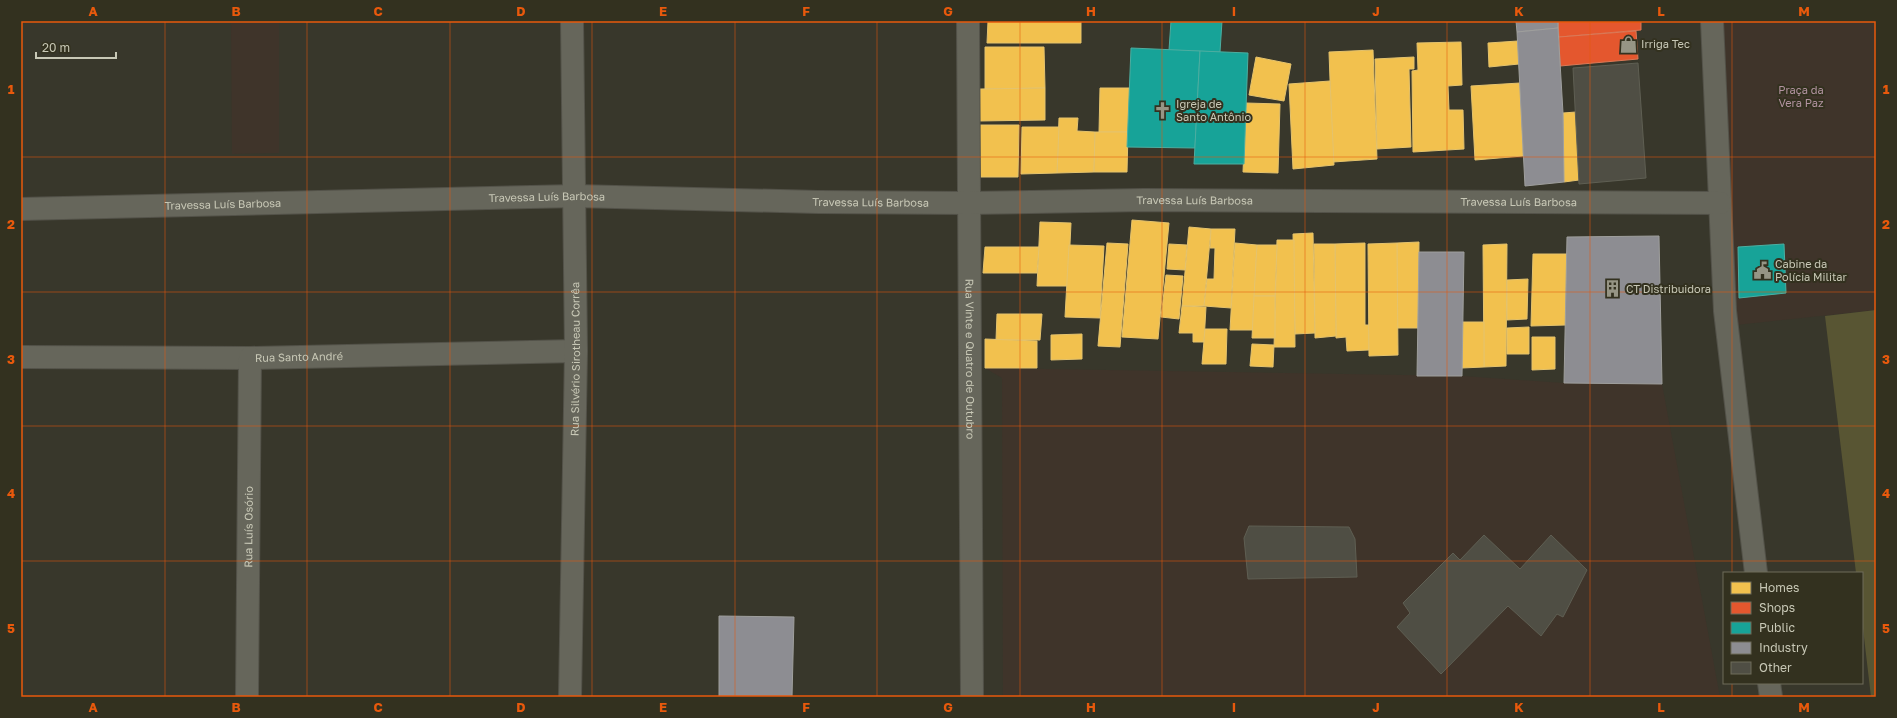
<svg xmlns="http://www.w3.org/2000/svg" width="1897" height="718" font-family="'Golos Text',sans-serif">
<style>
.green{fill:#3f342a}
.water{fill:#585533}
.homes{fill:#f2c14e;stroke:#e5c36d}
.shops{fill:#e4572e;stroke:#dc7957}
.public{fill:#17a398;stroke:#4caea1}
.industry{fill:#8d8d92;stroke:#9f9f9d}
.building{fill:#4f4e44;stroke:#5f5f53}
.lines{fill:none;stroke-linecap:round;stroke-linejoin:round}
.minor-casing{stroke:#535249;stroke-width:24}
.minor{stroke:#66665b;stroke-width:22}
.grid{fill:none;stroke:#e8590c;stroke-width:1;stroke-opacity:0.55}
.labels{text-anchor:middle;stroke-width:4;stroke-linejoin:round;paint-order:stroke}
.poi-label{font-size:11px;fill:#c8c8b6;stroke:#33311f;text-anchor:start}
.park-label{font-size:11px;fill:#b293a0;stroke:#33311f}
.street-label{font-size:11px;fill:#c8c8b6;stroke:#33311f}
.neatline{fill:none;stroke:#e8590c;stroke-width:1.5}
.grid-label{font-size:13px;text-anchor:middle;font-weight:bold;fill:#e8590c}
</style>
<rect width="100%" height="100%" fill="#38372b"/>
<!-- green -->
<g class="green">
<path d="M231,21H279V153L232,154Z"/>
<path d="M1722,21H1876V310L1736,325Z"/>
<path d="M985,368L1462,376L1564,383L1662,384L1720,697H1003L1002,378Z"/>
</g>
<!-- water -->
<path class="water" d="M1876,310V697H1871L1862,620V573H1856L1825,316Z"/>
<!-- homes -->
<g class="homes">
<path d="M988,21H1081V43H987Z"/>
<path d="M1518,41L1519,64L1489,67L1488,43Z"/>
<path d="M1461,42L1462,85L1448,86L1449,110H1463L1464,149L1413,152L1412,71L1418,70L1417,43Z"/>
<path d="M985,47H1044L1045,88L985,89Z"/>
<path d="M1373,50L1377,159L1333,162L1329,52Z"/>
<path d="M1256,57L1291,64L1284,101L1249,95Z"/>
<path d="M1414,57V69H1409L1411,147L1377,149L1375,59Z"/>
<path d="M1330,81L1334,165L1293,169L1289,84Z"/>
<path d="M1520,83L1523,156L1475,160L1471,86Z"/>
<path d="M1045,88V120L979,121L980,89Z"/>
<path d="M1100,88H1130L1128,132H1099Z"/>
<path d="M1246,103L1280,104L1278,173L1243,172Z"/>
<path d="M1576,112L1579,180L1564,182L1563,113Z"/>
<path d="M1059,118H1078L1077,131L1095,132L1094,172L1057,173Z"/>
<path d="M975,125H1019L1018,177H980L974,173Z"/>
<path d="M1022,127H1059L1057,173L1021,174Z"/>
<path d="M1095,132H1128L1127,172H1094Z"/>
<path d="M1132,220L1169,223L1158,339L1122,337Z"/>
<path d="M1040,222L1071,223L1068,286H1037Z"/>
<path d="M1189,227L1211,229L1204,306H1182Z"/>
<path d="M1211,229H1235L1231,308L1204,306L1207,279H1214L1215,248H1210Z"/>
<path d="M1313,233L1315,333L1295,334L1293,234Z"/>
<path d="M1277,240H1294L1295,347H1274Z"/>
<path d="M1419,242L1418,328H1397V243Z"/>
<path d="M1107,243L1128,244L1120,347L1098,346Z"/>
<path d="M1235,243L1257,245L1253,330H1230Z"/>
<path d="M1365,243V325H1369V350L1347,351L1346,337L1336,338L1335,244Z"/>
<path d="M1397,243L1398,355L1369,356L1368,244Z"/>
<path d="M1169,244L1187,245L1185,270L1167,269Z"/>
<path d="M1314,244H1335L1336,336L1315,338Z"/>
<path d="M1507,244L1506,366L1484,367L1483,245Z"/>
<path d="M1069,245L1104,246L1100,318L1065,317Z"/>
<path d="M1257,245H1277L1275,296H1254Z"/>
<path d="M985,247H1039L1037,273H983Z"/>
<path d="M1533,254H1567L1566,325L1531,326Z"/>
<path d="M1166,275L1183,276L1179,319L1161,317Z"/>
<path d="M1528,279L1527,319L1507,320V280Z"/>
<path d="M1254,296H1275V338H1252Z"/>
<path d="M1182,306L1206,307L1204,342H1193V333H1179Z"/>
<path d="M997,314H1042L1040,340H996Z"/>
<path d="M1462,322H1484V367L1462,368Z"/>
<path d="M1529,327V354H1507V328Z"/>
<path d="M1205,329H1227L1226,364H1202Z"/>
<path d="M1082,334V359L1051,360V335Z"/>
<path d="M1532,337H1555V369L1532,370Z"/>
<path d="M985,339L1037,341V368H985Z"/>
<path d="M1252,344L1274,345L1273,367L1250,366Z"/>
</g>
<!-- shops -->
<g class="shops">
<path d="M1558,21H1641V30L1559,37Z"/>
<path d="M1636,31L1638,59L1560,66L1559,37Z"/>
</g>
<!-- public -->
<g class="public">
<path d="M1171,21H1222L1220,52L1169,50Z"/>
<path d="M1131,48L1200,51L1195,148L1127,147Z"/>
<path d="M1200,51L1248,53L1244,164H1194Z"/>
<path d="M1784,244L1786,293L1739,298L1738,247Z"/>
</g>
<!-- industry -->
<g class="industry">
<path d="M1516,21H1558V28L1517,32Z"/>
<path d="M1558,28L1563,113L1564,182L1525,186L1517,32Z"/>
<path d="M1659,236L1662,384L1564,383L1567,237Z"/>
<path d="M1419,252H1464L1462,376H1417Z"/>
<path d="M719,616L794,617L792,697H719Z"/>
</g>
<!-- building -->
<g class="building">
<path d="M1638,63L1646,178L1579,184L1573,68Z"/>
<path d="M1249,526L1349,527L1355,539L1357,577L1248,579L1244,538Z"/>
<path d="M1484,535L1520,569L1551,535L1587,570L1563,617L1557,614L1541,636L1508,606L1441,674L1397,627L1410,613L1403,603L1453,553L1460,560Z"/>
</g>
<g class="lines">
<defs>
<g id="minor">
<path id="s1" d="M968,21L972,697"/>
<path d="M1712,21L1725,311L1756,573"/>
<path id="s2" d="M21,209L576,196L818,202L968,203L1144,200L1720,203"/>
<path id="s3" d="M21,357L250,358L576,351"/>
<path d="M1769,683L1771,697"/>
<path id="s4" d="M247,697L250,358"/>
<path id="s5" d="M570,697L576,351L572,21"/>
</g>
</defs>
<!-- minor casing -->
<use href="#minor" class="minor-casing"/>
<!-- minor -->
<use href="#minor" class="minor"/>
</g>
<!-- grid -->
<path class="grid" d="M165,21V697M307,21V697M450,21V697M592,21V697M735,21V697M877,21V697M1020,21V697M1162,21V697M1305,21V697M1447,21V697M1590,21V697M1732,21V573M21,157H1876M21,292H1876M21,426H1876M21,561H1876M1732,683V697"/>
<!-- icons -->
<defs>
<symbol id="shop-bare" viewBox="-9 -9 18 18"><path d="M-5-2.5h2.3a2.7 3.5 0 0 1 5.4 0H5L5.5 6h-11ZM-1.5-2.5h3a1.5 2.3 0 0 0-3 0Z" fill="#969585" stroke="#33311f" stroke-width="2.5" paint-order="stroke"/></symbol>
<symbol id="church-bare" viewBox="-9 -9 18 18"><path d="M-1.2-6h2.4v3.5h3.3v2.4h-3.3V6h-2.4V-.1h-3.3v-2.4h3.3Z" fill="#969585" stroke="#33311f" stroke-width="2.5" paint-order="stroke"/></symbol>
<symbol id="civic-bare" viewBox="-9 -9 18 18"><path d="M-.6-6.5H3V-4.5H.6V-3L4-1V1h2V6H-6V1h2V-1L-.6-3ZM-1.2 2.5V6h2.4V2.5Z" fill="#969585" stroke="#33311f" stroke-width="2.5" paint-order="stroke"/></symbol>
<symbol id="building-bare" viewBox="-9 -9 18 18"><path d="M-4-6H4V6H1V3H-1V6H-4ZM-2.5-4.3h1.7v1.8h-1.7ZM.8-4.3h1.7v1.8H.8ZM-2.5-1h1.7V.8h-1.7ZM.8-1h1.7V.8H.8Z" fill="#969585" stroke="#33311f" stroke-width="2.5" paint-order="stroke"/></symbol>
</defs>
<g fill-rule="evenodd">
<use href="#shop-bare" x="1616" y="32" width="25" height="25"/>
<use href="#church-bare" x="1150" y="98" width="25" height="25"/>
<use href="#civic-bare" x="1750" y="258" width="25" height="25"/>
<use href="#building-bare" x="1600" y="276" width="25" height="25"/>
</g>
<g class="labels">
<!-- poi labels -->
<g class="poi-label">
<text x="1641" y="48">Irriga Tec</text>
<text x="1176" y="108">Igreja de<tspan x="1176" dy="13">Santo Antônio</tspan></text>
<text x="1775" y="268">Cabine da<tspan x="1775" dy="13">Polícia Militar</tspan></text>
<text x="1626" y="293">CT Distribuidora</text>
</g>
<!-- park labels -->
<g class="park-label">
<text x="1801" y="94">Praça da<tspan x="1801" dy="13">Vera Paz</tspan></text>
</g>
<!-- street labels -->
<g class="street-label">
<text dy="4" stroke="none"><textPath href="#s2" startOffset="526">Travessa Luís Barbosa</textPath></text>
<text dy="4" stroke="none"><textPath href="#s2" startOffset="1174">Travessa Luís Barbosa</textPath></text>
<text dy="4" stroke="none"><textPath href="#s2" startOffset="850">Travessa Luís Barbosa</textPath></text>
<text dy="4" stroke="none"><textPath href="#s2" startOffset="1498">Travessa Luís Barbosa</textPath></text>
<text dy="4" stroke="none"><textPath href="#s2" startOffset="202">Travessa Luís Barbosa</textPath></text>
<text dy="4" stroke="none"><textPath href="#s3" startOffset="278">Rua Santo André</textPath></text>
<text dy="4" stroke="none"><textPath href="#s5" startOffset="338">Rua Silvério Sirotheau Corrêa</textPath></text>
<text dy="4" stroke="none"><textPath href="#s1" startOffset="338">Rua Vinte e Quatro de Outubro</textPath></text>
<text dy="4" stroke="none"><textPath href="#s4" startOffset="170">Rua Luís Osório</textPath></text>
</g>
</g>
<!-- border -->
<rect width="1897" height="718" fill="none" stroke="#33311f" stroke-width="44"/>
<!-- legend -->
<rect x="1723" y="572" width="140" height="112" fill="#33311f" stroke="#6f6d5b"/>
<rect x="1731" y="582" width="20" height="12" fill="#f2c14e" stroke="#6f6d5b"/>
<text x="1759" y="592" font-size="12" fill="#c8c8b6">Homes</text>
<rect x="1731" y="602" width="20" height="12" fill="#e4572e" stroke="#6f6d5b"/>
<text x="1759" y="612" font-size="12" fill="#c8c8b6">Shops</text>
<rect x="1731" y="622" width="20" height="12" fill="#17a398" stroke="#6f6d5b"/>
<text x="1759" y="632" font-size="12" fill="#c8c8b6">Public</text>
<rect x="1731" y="642" width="20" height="12" fill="#8d8d92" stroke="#6f6d5b"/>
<text x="1759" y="652" font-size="12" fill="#c8c8b6">Industry</text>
<rect x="1731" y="662" width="20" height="12" fill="#4f4e44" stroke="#6f6d5b"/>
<text x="1759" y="672" font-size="12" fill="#c8c8b6">Other</text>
<!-- scale -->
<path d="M36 52v6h80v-6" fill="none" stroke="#c8c8b6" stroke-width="2"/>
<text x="42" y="52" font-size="12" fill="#c8c8b6" stroke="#33311f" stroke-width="3" paint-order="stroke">20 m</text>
<rect x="22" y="22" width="1853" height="674" class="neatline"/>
<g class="grid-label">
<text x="93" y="16">A</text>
<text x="236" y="16">B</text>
<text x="378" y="16">C</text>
<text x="521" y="16">D</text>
<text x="663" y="16">E</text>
<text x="806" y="16">F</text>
<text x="948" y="16">G</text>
<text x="1091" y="16">H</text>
<text x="1234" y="16">I</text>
<text x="1376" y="16">J</text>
<text x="1519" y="16">K</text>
<text x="1661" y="16">L</text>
<text x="1804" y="16">M</text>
<text x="11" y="94">1</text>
<text x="1886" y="94">1</text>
<text x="11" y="229">2</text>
<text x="1886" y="229">2</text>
<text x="11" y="364">3</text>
<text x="1886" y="364">3</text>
<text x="11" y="498">4</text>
<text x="1886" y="498">4</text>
<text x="11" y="633">5</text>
<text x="1886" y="633">5</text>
<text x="93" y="712">A</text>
<text x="236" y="712">B</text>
<text x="378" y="712">C</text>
<text x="521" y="712">D</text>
<text x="663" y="712">E</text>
<text x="806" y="712">F</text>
<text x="948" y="712">G</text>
<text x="1091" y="712">H</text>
<text x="1234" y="712">I</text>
<text x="1376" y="712">J</text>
<text x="1519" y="712">K</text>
<text x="1661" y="712">L</text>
<text x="1804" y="712">M</text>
</g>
</svg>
